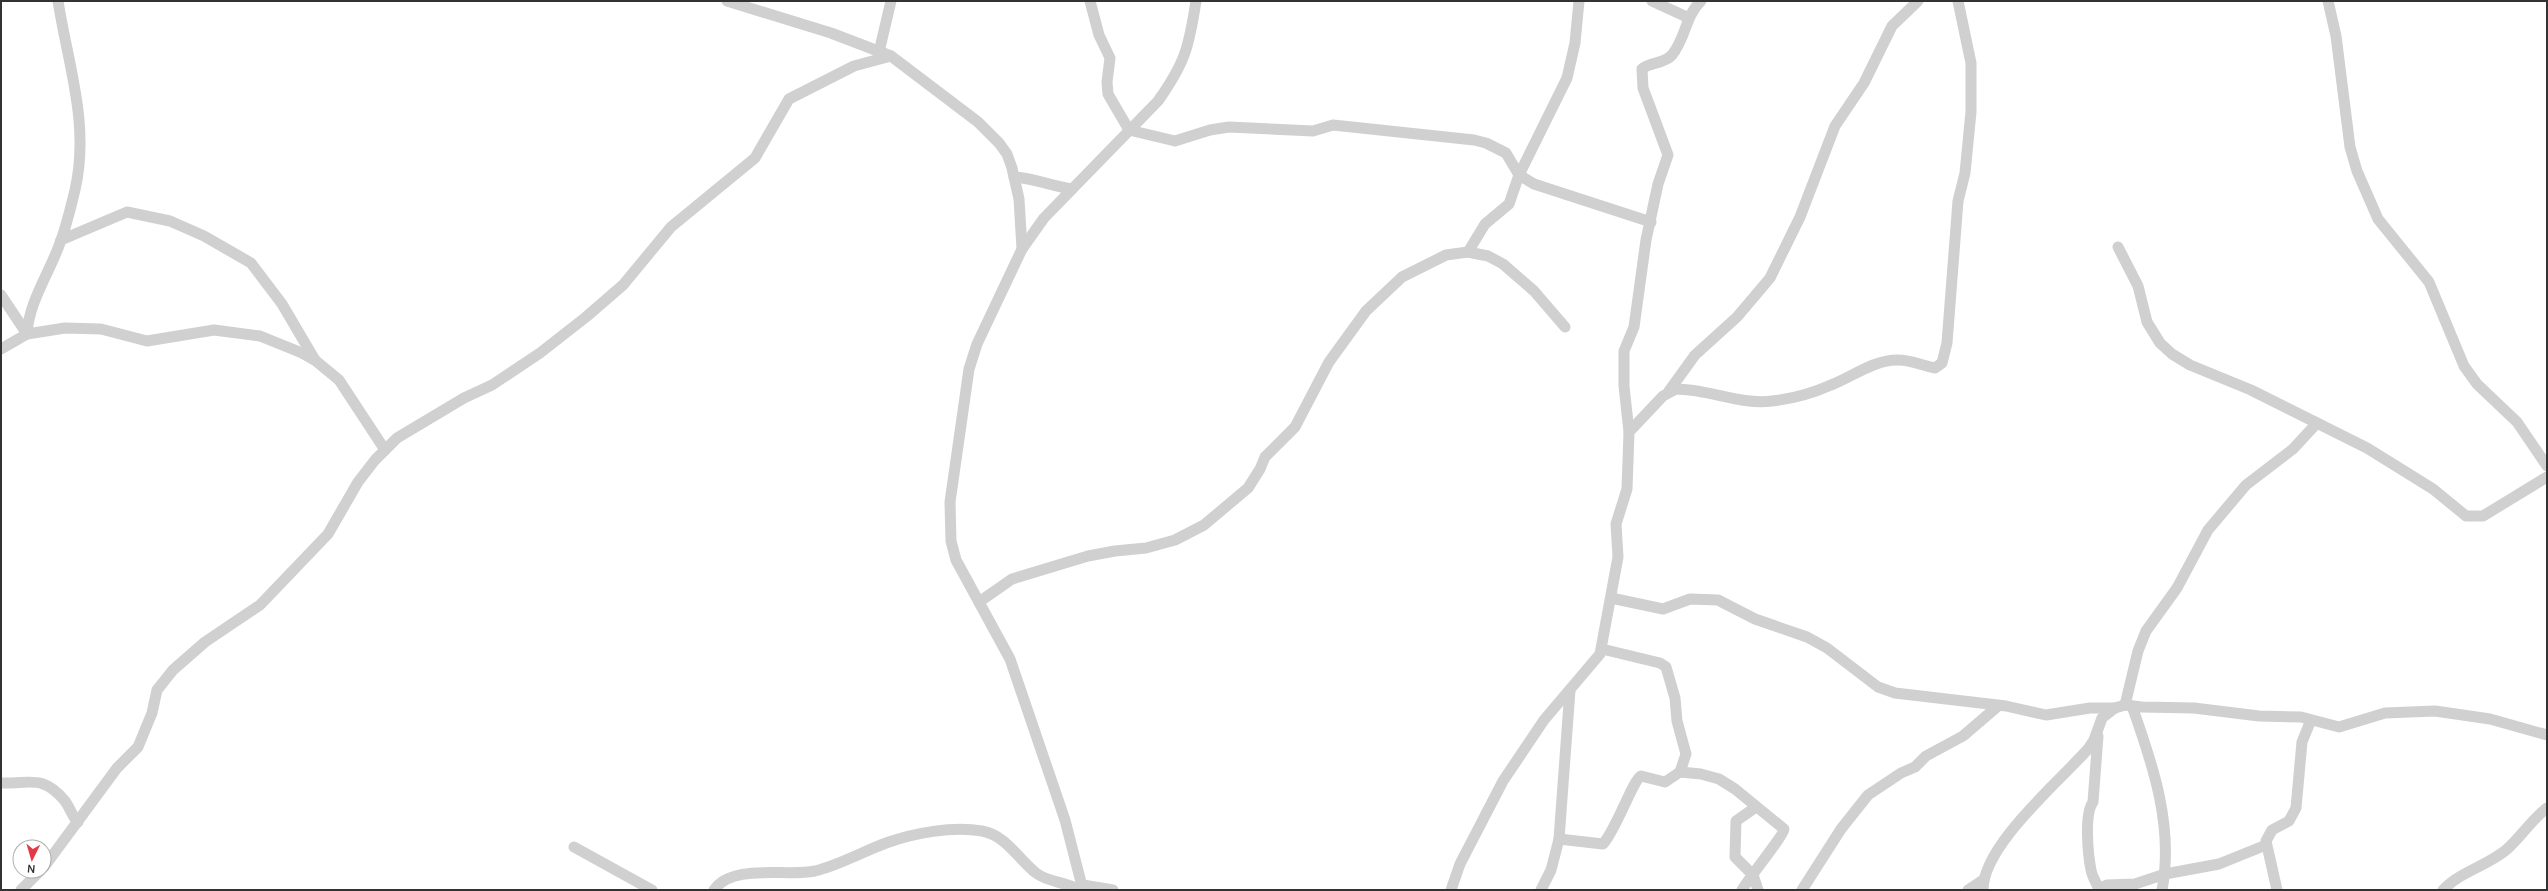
<svg xmlns="http://www.w3.org/2000/svg" width="2548" height="891" font-family="Manrope,sans-serif">
<style>
.lines{fill:none;stroke-linecap:round;stroke-linejoin:round}
.minor{stroke:#d0d0d0;stroke-width:11}
</style>
<rect width="100%" height="100%" fill="#fff"/>
<g class="lines">
<!-- minor -->
<g class="minor">
<path d="M727,1L831,33L891,56L978,122L999,143L1007,154L1012,168L1019,199L1022,249"/>
<path d="M1090,1L1099,35L1110,58L1107,82L1108,94L1129,130L1175,141L1210,130L1229,127L1313,131L1333,125L1474,140L1486,143L1506,153L1519,175L1534,184L1651,222"/>
<path d="M1652,1L1689,18"/>
<path d="M2328,1L2336,36L2350,147L2357,171L2378,219L2429,282L2464,366L2477,384L2517,422L2547,466"/>
<path d="M879,52L891,1"/>
<path d="M1014,177C1033,178 1052,186 1072,189"/>
<path d="M61,240L127,212L170,221L204,236L251,263L282,304L315,360"/>
<path d="M2118,247L2138,286L2147,322L2160,343L2172,354L2190,365L2251,390L2367,448L2433,489L2466,516H2483L2547,477"/>
<path d="M1468,252L1485,224L1509,204L1519,175L1567,78L1575,43L1579,1"/>
<path d="M1,295L27,334"/>
<path d="M27,334C29,300 51,271 61,240C67,224 71,206 75,190C90,124 68,65 58,1"/>
<path d="M1,349L27,334L65,328L101,329L147,341L214,330L260,336L302,353L316,361L339,380L385,450"/>
<path d="M1669,391L1695,355L1737,317L1770,278L1800,217L1835,126L1864,83L1892,26L1918,1"/>
<path d="M1629,432L1624,386V351L1634,327L1646,240L1658,184L1668,155L1643,88L1642,69C1650,62 1664,64 1672,55C1686,38 1685,16 1701,1"/>
<path d="M1611,598L1663,609L1690,599L1718,600L1755,619L1807,637L1827,648L1878,687L1895,693L2006,706L2046,715L2090,708H2115"/>
<path d="M979,602L1012,579L1088,556L1115,551L1146,548L1175,540L1204,525L1248,488L1260,469L1265,457L1295,427L1329,362L1366,311L1402,277L1446,255L1468,252L1488,256L1503,264L1534,291L1565,327"/>
<path d="M1602,649L1660,663L1666,667L1675,698L1677,721L1686,754L1680,772"/>
<path d="M2125,705L2138,651L2146,631L2177,588L2208,530L2246,485L2293,449L2317,423"/>
<path d="M2132,706C2153,765 2174,827 2162,890"/>
<path d="M2098,736L2093,802C2084,814 2088,855 2091,870C2092,877 2097,883 2099,890"/>
<path d="M1,783C30,784 43,774 65,801C70,808 72,816 78,822"/>
<path d="M1756,807L1736,821L1735,857L1753,875L1758,890"/>
<path d="M1559,839L1603,844C1616,830 1633,780 1641,776L1665,782L1680,772L1701,774L1719,779L1735,789L1784,829C1784,835 1748,879 1742,890"/>
<path d="M574,847L652,890"/>
<path d="M44,867L117,768L138,747L152,713L157,690L173,670L205,642L260,605L328,534L358,482L375,460L397,438L464,398L492,385L540,353L586,317L623,285L671,227L755,158L789,99L854,66L891,56"/>
<path d="M1083,885L1113,890"/>
<path d="M2099,889L2107,885L2135,884L2165,874L2219,864L2266,845"/>
<path d="M21,890L40,871"/>
<path d="M714,890C732,863 787,877 815,871C839,865 862,852 886,843C914,833 952,826 982,831C1006,835 1019,860 1036,873C1046,881 1062,882 1073,887L1077,890"/>
<path d="M1083,890L1065,820L1010,659L956,560L951,541L950,502L969,369L977,344L1022,249L1044,218L1158,101C1185,63 1189,47 1196,1"/>
<path d="M1451,890L1460,864L1503,781L1544,720L1600,654L1618,557L1616,524L1627,489L1629,432L1663,396L1676,389C1709,389 1739,405 1772,401C1791,399 1813,393 1831,385C1852,377 1875,359 1899,360C1911,360 1923,366 1935,368L1942,363L1947,343L1958,201L1965,173L1971,112V63L1958,1"/>
<path d="M1541,890L1551,870L1559,839L1570,690"/>
<path d="M1802,890L1841,829L1868,795L1901,773L1915,767L1926,756L1963,736L1998,706"/>
<path d="M1968,890L1983,880"/>
<path d="M1983,890C1983,845 2059,782 2088,749L2094,740L2102,718L2115,708L2125,705L2142,707L2194,708L2259,716L2301,717L2339,727L2385,713L2435,711L2490,719L2547,735"/>
<path d="M2277,890L2266,841L2272,830L2289,821L2296,808L2302,742L2311,720"/>
<path d="M2443,890C2461,871 2487,866 2506,850C2521,837 2531,820 2547,808"/>
</g>
</g>
<!-- border -->
<rect width="2548" height="891" fill="none" stroke="#333333" stroke-width="4"/>
<!-- north arrow -->
<g transform="translate(32 859) rotate(185)"><circle r="19" fill="#ffffff" stroke="#adadad"/>
<path d="M0-3L7 15L0 10L-7 15Z" fill="#e63946"/>
<text y="-6" font-size="11" font-weight="bold" text-anchor="middle" fill="#333333">N</text>
</g>
</svg>
